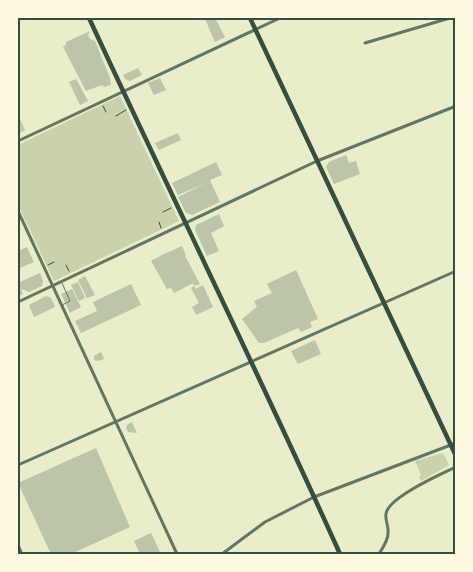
<svg xmlns="http://www.w3.org/2000/svg" width="473" height="572" font-family="'IBM Plex Serif',serif">
<style>
.green{fill:#cad2ad}
.building{fill:#bcc5a7}
.lines{fill:none;stroke-linecap:round;stroke-linejoin:round}
.path{stroke:#344e41;stroke-width:1}
.service{stroke:#617663;stroke-width:1}
.minor{stroke:#617663;stroke-width:3}
.secondary{stroke:#344e41;stroke-width:4.5}
.neatline{fill:none;stroke:#344e41;stroke-width:2}
</style>
<rect width="100%" height="100%" fill="#e9edc9"/>
<!-- green -->
<g class="green">
<path d="M120,96L179,221L54,281L18,205V145Z"/>
<path d="M443,453L449,465L421,481L419,477L421,475L415,461Z"/>
</g>
<!-- building -->
<g class="building">
<path d="M207,18H215L225,37L215,42L205,19Z"/>
<path d="M90,31L88,35L90,39L95,41L110,78L111,85L104,87L102,85L86,91L63,47L66,45V42Z"/>
<path d="M138,68L142,75L130,81L125,79L123,75Z"/>
<path d="M160,78L166,90L154,95L148,83Z"/>
<path d="M76,79L88,101L80,105L69,82Z"/>
<path d="M18,115L25,130L18,134Z"/>
<path d="M178,133L181,140L159,150L155,143Z"/>
<path d="M346,155L349,163L356,161L360,174L334,184L326,167L329,162Z"/>
<path d="M216,162L222,175L210,180L220,202L192,215L186,213L178,197L206,183L178,195L172,183Z"/>
<path d="M219,214L224,226L211,233L219,251L207,256L195,230L196,225Z"/>
<path d="M182,246L186,255L185,256L200,284L194,286L193,283L174,293L171,288L167,289L151,261L162,255Z"/>
<path d="M27,247L34,262L18,269V251Z"/>
<path d="M296,270L318,319L310,322L312,327L301,332L298,328L264,343H259L242,319L257,307L254,301L272,293L267,284Z"/>
<path d="M40,273L43,281L42,286L29,292L21,289L23,294L18,296V283Z"/>
<path d="M85,276L95,295L87,298L78,280Z"/>
<path d="M78,282L85,298L79,301L71,285Z"/>
<path d="M131,284L141,305L81,333L75,321L97,311L93,302Z"/>
<path d="M203,285L213,307L196,315L192,307L199,303L191,288L194,286L196,289Z"/>
<path d="M72,289L81,307L70,313L61,294Z"/>
<path d="M46,296L51,298L55,307L34,317L29,305Z"/>
<path d="M315,340L321,354L298,364L291,351Z"/>
<path d="M101,352L104,359L98,361L94,360V356Z"/>
<path d="M132,422L137,433L128,432L126,428L128,424Z"/>
<path d="M96,448L130,527L71,554H51L18,483Z"/>
<path d="M151,533L161,554H140L134,541Z"/>
</g>
<g class="lines">
<!-- path -->
<g class="path">
<path d="M103,106L106,112"/>
<path d="M116,116L126,110"/>
<path d="M163,212L171,208"/>
<path d="M159,222L161,228"/>
<path d="M48,265L54,262"/>
<path d="M66,265L69,271"/>
</g>
<!-- service -->
<path class="service" d="M62,283L70,301L62,305"/>
<!-- minor -->
<g class="minor">
<path d="M365,43L450,18"/>
<path d="M18,141L280,18"/>
<path d="M18,211L177,554"/>
<path d="M18,302L317,161L456,106"/>
<path d="M18,465L456,271"/>
<path d="M18,545L22,554"/>
<path d="M222,554L265,522L314,497L456,443"/>
<path d="M379,554C383,547 389,539 388,530C388,525 385,519 386,514C387,498 441,474 456,467"/>
</g>
<!-- secondary -->
<g class="secondary">
<path d="M89,18C172,197 259,374 340,554"/>
<path d="M250,18L456,456"/>
</g>
</g>
<!-- border -->
<rect width="473" height="572" fill="none" stroke="#fefae0" stroke-width="38"/>
<rect x="19" y="19" width="435" height="534" class="neatline"/>
</svg>
